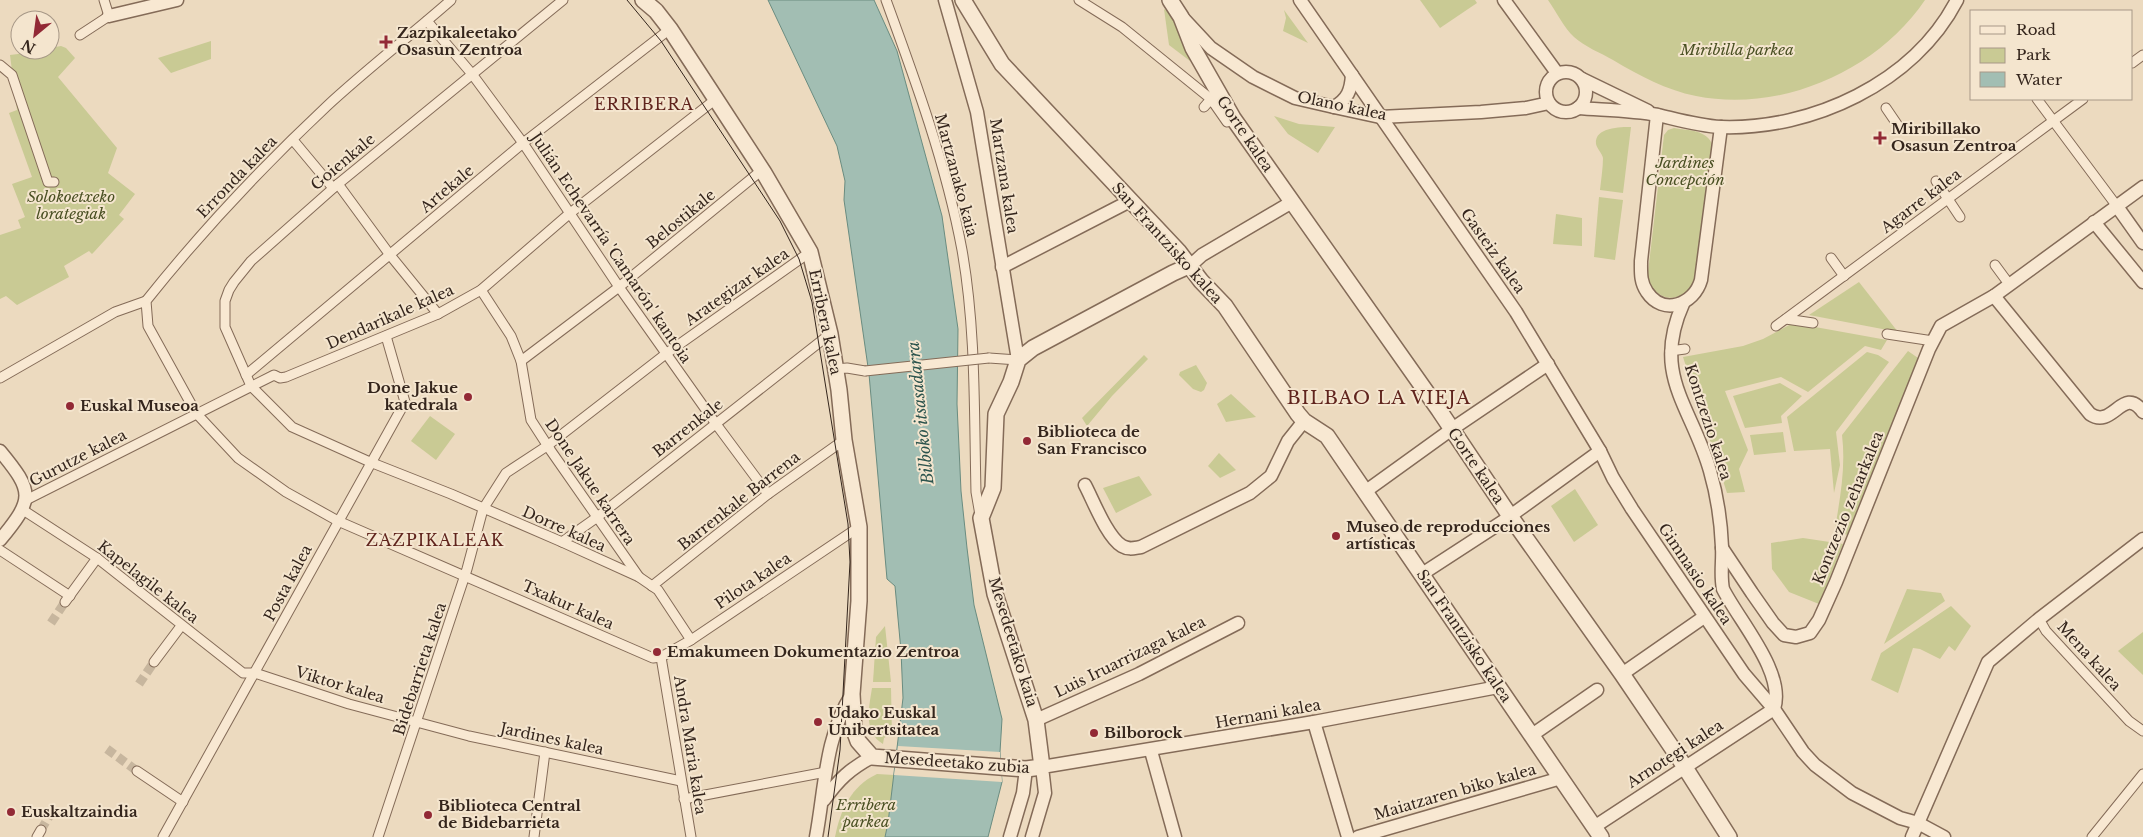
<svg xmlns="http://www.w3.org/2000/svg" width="2143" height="837" font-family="'Libre Baskerville',serif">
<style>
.green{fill:#c9ca94}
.water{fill:#a2beb3;stroke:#6a8c80}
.pier{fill:#ecdabf}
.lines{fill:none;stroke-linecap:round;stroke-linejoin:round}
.pedestrian-tunnel{stroke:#c7b69e;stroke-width:9;stroke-dasharray:9 4.5;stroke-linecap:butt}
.pedestrian-casing{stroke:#846b58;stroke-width:11}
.minor-casing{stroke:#846b58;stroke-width:15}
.tertiary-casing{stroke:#846b58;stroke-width:18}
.pedestrian{stroke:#f8e8d2;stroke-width:9}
.minor{stroke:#f8e8d2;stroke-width:12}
.tertiary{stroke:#f8e8d2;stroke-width:15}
.tram{stroke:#34251c;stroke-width:1}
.pedestrian-bridge-casing{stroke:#846b58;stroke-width:11;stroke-linecap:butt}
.pedestrian-bridge{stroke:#f8e8d2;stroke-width:9}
.poi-dot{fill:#922935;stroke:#f4e5ce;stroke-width:2}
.labels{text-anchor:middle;stroke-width:4;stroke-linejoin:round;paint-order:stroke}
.poi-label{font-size:15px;font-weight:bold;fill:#34251c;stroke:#f4e5ce;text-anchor:start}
.park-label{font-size:15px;font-style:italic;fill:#4a5023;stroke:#f4e5ce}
.street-label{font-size:15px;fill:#34251c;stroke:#f4e5ce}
.neighbourhood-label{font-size:16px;letter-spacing:1px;fill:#60241d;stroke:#f4e5ce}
.water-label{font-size:16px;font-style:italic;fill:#2c544d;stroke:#f4e5ce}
.quarter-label{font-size:18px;letter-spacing:1px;fill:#60241d;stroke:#f4e5ce}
</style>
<rect width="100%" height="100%" fill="#ecdabf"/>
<!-- green -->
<g class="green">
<path d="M1420,0H1475L1477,3L1440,28Z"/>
<path d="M1548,0H1925C1877,71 1781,113 1696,96C1666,90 1640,76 1613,60C1601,53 1585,47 1574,37C1564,28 1556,11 1548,0Z"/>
<path d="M1164,9L1180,21L1190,61L1169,45Z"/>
<path d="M1284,10L1308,43L1283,31L1286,18Z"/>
<path d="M211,41V59L171,73L158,58Z"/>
<path d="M61,46L66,48L75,58L58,77L117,148L108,173L135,194L119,215L124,219L94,252L92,254L89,251L64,266L69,277L17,305L6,296L0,299V235L21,228L18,220L25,217L12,184L32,177L9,113L17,110L10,55L50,50V48Z"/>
<path d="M1274,116L1299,124L1335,127L1318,153L1288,134Z"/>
<path d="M1631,127L1623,193L1600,190C1601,180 1603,168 1603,158C1602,153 1597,149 1596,144C1594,127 1621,127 1631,127Z"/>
<path d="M1674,128C1689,131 1707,129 1713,146L1696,286C1677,301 1662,304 1647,281L1664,135L1668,130Z"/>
<path d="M1599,197L1623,200L1615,260L1594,257Z"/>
<path d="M1556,214L1582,218V246L1553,244Z"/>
<path d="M1859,282L1898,332L1809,315Z"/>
<path d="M1793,323L1887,340L1881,350L1865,346L1808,392L1781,377L1725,391L1748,450L1739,469L1745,492L1727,493L1683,357L1743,346L1763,339Z"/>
<path d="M1908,351L1918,358L1847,535L1835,529C1840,498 1846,467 1842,435Z"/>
<path d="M1867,352L1878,355L1889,362L1836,432L1840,465L1834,493L1830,449L1794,451L1787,417Z"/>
<path d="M1144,355L1148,359L1112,396L1087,426L1082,418Z"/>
<path d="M1196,365L1207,383L1204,390L1201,392L1193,389L1179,375L1180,372Z"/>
<path d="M1780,383L1802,396L1781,416L1782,423L1745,428L1733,396Z"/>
<path d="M1231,394L1256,417L1226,422L1217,404Z"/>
<path d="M430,416L455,434L436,460L411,441Z"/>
<path d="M1783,432L1786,452L1754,455L1750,435Z"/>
<path d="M1219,453L1236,470L1220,478L1208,466Z"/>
<path d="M1139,476L1152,495L1116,513L1103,488Z"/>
<path d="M1575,489L1598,525L1574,542L1551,506Z"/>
<path d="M1803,538L1843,544L1819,604L1789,592L1772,569L1771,543Z"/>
<path d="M1907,589L1941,593L1945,601L1884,644Z"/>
<path d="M1951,606L1971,626L1955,651L1949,646L1940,659L1920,649L1913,648L1898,693L1871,680L1881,653Z"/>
<path d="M885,626L891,682H873L876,637Z"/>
<path d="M2143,632V675L2118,651Z"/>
<path d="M872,688H891L892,737L887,736L884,738L883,744C863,732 869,707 872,688Z"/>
<path d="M877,774L894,775L888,823L885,837H835C840,811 851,786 877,774Z"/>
</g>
<!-- water -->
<path class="water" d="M768,0H874L897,51L942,216L958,329L957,404L961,491L967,548L974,605L1002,719L1000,752L1002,782L988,837H885L888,823L903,698L901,651L895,586L887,579L869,374L844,200L845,181L837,146Z"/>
<!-- pier -->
<path class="pier" d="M898,746L1000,752L1002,782L894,775Z"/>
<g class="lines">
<!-- pedestrian-tunnel -->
<g class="pedestrian-tunnel">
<path d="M51,623L65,602"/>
<path d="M139,684L154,662"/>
<path d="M107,749L137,771"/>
<path d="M41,830L54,808"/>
</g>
<defs>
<g id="pedestrian">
<path d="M451,0C410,36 367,69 327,106C262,167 201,232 146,301L148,326L196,413L238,458L286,492L338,521L653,658L661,657L691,640L859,527"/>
<path d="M563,0L338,184L251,261L234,282L229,290L225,301V327L251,386L292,427L370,462L451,494L562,542L639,577L658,590L691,640"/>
<path d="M886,0C916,82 946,164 962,250C976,329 974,411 976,492L980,515"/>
<path d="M1079,0L1122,27L1211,99"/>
<path d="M427,21L472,74L523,143L619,287L716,424L768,494"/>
<path d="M80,35L109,16L104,0"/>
<path d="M2132,63L2143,55"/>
<path d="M0,65L12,75L48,182H54"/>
<path d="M2037,99L2116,205"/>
<path d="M1204,107L1211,99L1227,122"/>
<path d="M1886,108L1901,130"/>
<path d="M293,140L333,188"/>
<path d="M1936,181L1960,217"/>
<path d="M338,184L390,255L438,314"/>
<path d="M1831,258L1844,276"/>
<path d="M1995,265L2009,284"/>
<path d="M481,290L511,336L521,361L531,420L551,451L639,577"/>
<path d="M1786,319L1813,323"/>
<path d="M1776,326L2083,99"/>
<path d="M1887,334L1933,341"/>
<path d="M1670,351L1685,349"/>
<path d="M989,358L1018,360"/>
<path d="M521,361L619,287L762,170"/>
<path d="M836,369L847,368L865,371"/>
<path d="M246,375L523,143L670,29"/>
<path d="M0,378L115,312L146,301"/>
<path d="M26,500L274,375L280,378L286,377L438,314L481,290L569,214L716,99"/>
<path d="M23,510L97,558L243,673H255L349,704L469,736L681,781"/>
<path d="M562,542L596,518L830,334"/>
<path d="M0,550L70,596"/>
<path d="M652,586L768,494L844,440"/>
<path d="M65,602L97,558"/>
<path d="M2039,619L2046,631L2129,721L2143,731"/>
<path d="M661,657L691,837"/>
<path d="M154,662L181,626"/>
<path d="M137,771L183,802"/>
<path d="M684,799L826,772"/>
<path d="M37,837L41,830"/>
<path d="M163,837L405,402L386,336"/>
<path d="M378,837L467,569L483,509L506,473L547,446L667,353L810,252"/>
<path d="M534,837L545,752"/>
<path d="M2092,837L2143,774"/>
</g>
<g id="minor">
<path d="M945,0L977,112L1018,360"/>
<path d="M1300,0L1516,312L1600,451L1613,478L1632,509L1744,674L1774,709L1803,752L1815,765L1852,793L1900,818L1918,823L1944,837"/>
<path d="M1504,0L1557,73"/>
<path d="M109,16L177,0"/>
<path d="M1184,19L1211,48L1253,77L1295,98L1334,107L1380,117L1481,112L1526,108L1549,103"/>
<circle cx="1566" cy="92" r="20"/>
<path d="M1582,79L1648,111"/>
<path d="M1334,107C1348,99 1351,90 1352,75"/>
<path d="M1578,108C1604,110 1632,110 1658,115C1679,120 1699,126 1721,127C1812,130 1914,83 1957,0"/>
<path d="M1657,115L1641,261C1641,272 1640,282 1647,292C1663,316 1694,305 1701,280L1721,127"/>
<path d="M2116,205L2143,243"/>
<path d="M2094,222L2143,282"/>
<path d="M1191,265L1202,255L1292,202"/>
<path d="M1002,267L1130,201"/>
<path d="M1994,296L2090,414C2113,430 2123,384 2143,412"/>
<path d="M1683,304C1651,375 1692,407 1710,471C1717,495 1721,522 1722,547C1723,561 1720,574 1723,589C1739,621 1786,673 1774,709"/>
<path d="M0,451C34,492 34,499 0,540"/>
<path d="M1085,485C1093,500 1107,537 1122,546C1129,550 1134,548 1141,547L1250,493L1271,476L1288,441L1304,421"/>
<path d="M1366,491L1452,429L1548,364"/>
<path d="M1722,548L1752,593L1773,623L1784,635L1796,637L1810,633L1819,620L1836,582L1929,349L1941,326L1994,296L2143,187"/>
<path d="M1422,574L1502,522L1600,451"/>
<path d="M1622,674L1704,617"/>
<path d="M1036,720L1139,674L1238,623"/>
<path d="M1314,722L1348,837"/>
<path d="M1532,735L1597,690"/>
<path d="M1151,751L1175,837"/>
<path d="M824,800C839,779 850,769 872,757"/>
<path d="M1594,827L1774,709"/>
<path d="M816,837C825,789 825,736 852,694"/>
<path d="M1010,837L1023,793L1026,769"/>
<path d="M1032,837L1045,793L1042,767L1314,722L1498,687"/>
<path d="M1358,837L1561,778"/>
<path d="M1912,837L1988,662L2039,619L2143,539"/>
</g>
<g id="tertiary">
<path d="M643,0L656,11L670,29L708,87L764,173L810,252L830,334L839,390L844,440L859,527V601L852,694L854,730L858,741L872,757L1026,769L1042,767L1036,720L995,594L981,518L993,488L996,414L1011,382L1018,360L1033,348L1173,273L1191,265"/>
<path d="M963,0L1002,64L1179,252L1201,281L1225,306L1298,414L1304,421L1327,436L1601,837"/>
<path d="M1170,0L1181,17L1193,48L1233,118L1439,410L1510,516L1622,674L1679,758L1729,837"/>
</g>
</defs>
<!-- pedestrian casing -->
<use href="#pedestrian" class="pedestrian-casing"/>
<!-- minor casing -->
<use href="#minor" class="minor-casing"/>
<!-- tertiary casing -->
<use href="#tertiary" class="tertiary-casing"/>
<!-- pedestrian -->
<use href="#pedestrian" class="pedestrian"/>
<!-- minor -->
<use href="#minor" class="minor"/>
<!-- tertiary -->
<use href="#tertiary" class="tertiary"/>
<!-- tram -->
<path class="tram" d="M627,0L661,41L780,221L799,259L812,302L848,524L850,562L840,750L828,837"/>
<defs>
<path id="pedestrian-bridge" d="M865,371L989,358"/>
</defs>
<!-- pedestrian-bridge casing -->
<use href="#pedestrian-bridge" class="pedestrian-bridge-casing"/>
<!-- pedestrian-bridge -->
<use href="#pedestrian-bridge" class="pedestrian-bridge"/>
</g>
<!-- markers -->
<g class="poi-dot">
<path d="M383.5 34.5h5v5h5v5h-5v5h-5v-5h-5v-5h5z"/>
<path d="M1877.5 130.5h5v5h5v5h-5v5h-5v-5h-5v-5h5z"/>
<circle cx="468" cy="397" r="5"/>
<circle cx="70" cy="406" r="5"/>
<circle cx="1027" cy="441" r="5"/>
<circle cx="1336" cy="536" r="5"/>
<circle cx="657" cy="652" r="5"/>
<circle cx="818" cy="722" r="5"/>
<circle cx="1094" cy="733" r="5"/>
<circle cx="11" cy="812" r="5"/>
<circle cx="428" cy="815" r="5"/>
</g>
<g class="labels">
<!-- poi labels -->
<g class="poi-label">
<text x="397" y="38">Zazpikaleetako<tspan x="397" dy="17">Osasun Zentroa</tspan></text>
<text x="1891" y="134">Miribillako<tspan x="1891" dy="17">Osasun Zentroa</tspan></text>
<text x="458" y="393" text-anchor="end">Done Jakue<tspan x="458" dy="17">katedrala</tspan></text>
<text x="80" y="411">Euskal Museoa</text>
<text x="1037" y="437">Biblioteca de<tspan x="1037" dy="17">San Francisco</tspan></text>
<text x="1346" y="532">Museo de reproducciones<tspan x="1346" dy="17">artísticas</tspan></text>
<text x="667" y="657">Emakumeen Dokumentazio Zentroa</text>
<text x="828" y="718">Udako Euskal<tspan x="828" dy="17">Unibertsitatea</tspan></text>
<text x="1104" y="738">Bilborock</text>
<text x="438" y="811">Biblioteca Central<tspan x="438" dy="17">de Bidebarrieta</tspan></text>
<text x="21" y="817">Euskaltzaindia</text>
</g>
<!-- park labels -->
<g class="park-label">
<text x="1737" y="55">Miribilla parkea</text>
<text x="1685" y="168">Jardines<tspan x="1685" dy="17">Concepción</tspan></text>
<text x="71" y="202">Solokoetxeko<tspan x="71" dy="17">lorategiak</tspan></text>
<text x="866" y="810">Erribera<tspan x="866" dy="17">parkea</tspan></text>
</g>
<!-- street labels -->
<g class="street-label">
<text transform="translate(1342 106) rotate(12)" y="5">Olano kalea</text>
<text transform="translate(1245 134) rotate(56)" y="5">Gorte kalea</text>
<text transform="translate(343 162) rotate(-40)" y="5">Goienkale</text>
<text transform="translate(956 175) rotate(75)" y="5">Martzanako kaia</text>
<text transform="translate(1004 176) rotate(81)" y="5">Martzana kalea</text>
<text transform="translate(237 177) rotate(-46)" y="5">Erronda kalea</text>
<text transform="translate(447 189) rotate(-40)" y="5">Artekale</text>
<text transform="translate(1921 201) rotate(-37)" y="5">Agarre kalea</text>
<text transform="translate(681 219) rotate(-39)" y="5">Belostikale</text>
<text transform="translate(1167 243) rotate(48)" y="5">San Frantzisko kalea</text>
<text transform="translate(611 248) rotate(56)" y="5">Julián Echevarría 'Camarón' kantoia</text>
<text transform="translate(1493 251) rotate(55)" y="5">Gasteiz kalea</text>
<text transform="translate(737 287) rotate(-35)" y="5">Arategizar kalea</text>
<text transform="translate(390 317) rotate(-24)" y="5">Dendarikale kalea</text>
<text transform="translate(825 322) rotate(78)" y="5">Erribera kalea</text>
<text transform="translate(1708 422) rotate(72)" y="5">Kontzezio kalea</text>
<text transform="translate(688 428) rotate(-38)" y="5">Barrenkale</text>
<text transform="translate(78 458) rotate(-27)" y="5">Gurutze kalea</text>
<text transform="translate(1476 466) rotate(56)" y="5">Gorte kalea</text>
<text transform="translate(590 482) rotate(56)" y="5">Done Jakue karrera</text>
<text transform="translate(739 501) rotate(-38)" y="5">Barrenkale Barrena</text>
<text transform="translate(1848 508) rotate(-68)" y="5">Kontzezio zeharkalea</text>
<text transform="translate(564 529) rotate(24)" y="5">Dorre kalea</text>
<text transform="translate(1695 574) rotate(56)" y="5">Gimnasio kalea</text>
<text transform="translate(753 581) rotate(-34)" y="5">Pilota kalea</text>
<text transform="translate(148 582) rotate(38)" y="5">Kapelagile kalea</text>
<text transform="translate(288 583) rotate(-62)" y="5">Posta kalea</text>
<text transform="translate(568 605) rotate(24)" y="5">Txakur kalea</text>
<text transform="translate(1464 636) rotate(56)" y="5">San Frantzisko kalea</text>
<text transform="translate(1013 642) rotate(73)" y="5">Mesedeetako kaia</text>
<text transform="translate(2089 656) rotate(48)" y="5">Mena kalea</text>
<text transform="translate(1130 657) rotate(-26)" y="5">Luis Iruarrizaga kalea</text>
<text transform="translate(420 669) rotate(-72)" y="5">Bidebarrieta kalea</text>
<text transform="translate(340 685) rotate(17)" y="5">Viktor kalea</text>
<text transform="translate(1268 714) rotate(-10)" y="5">Hernani kalea</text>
<text transform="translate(552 739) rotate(12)" y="5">Jardines kalea</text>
<text transform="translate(690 745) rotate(81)" y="5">Andra Maria kalea</text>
<text transform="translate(1675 754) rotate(-33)" y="5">Arnotegi kalea</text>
<text transform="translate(957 763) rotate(4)" y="5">Mesedeetako zubia</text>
<text transform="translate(1455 792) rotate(-16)" y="5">Maiatzaren biko kalea</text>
</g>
<!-- neighbourhood labels -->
<g class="neighbourhood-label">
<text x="644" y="110">ERRIBERA</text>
<text x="435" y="546">ZAZPIKALEAK</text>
</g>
<!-- water labels -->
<g class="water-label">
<text transform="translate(920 413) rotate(-96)" y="6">Bilboko itsasadarra</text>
</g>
<!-- quarter labels -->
<g class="quarter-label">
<text x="1379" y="404">BILBAO LA VIEJA</text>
</g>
</g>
<!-- legend -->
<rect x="1970" y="10" width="162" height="90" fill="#f4e5ce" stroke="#a79887"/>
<rect x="1980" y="26" width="25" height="8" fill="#f8e8d2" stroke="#a79887"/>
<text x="2016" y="35" font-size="15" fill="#34251c">Road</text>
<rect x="1980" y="48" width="25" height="15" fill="#c9ca94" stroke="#a79887"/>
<text x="2016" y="60" font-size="15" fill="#34251c">Park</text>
<rect x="1980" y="72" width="25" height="15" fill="#a2beb3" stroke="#a79887"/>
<text x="2016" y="85" font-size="15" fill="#34251c">Water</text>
<!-- north arrow -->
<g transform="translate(35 35) rotate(209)"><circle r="24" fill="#f4e5ce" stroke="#a79887"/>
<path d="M0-4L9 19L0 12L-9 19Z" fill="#922935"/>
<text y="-8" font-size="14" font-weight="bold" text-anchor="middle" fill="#34251c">N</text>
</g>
</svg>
